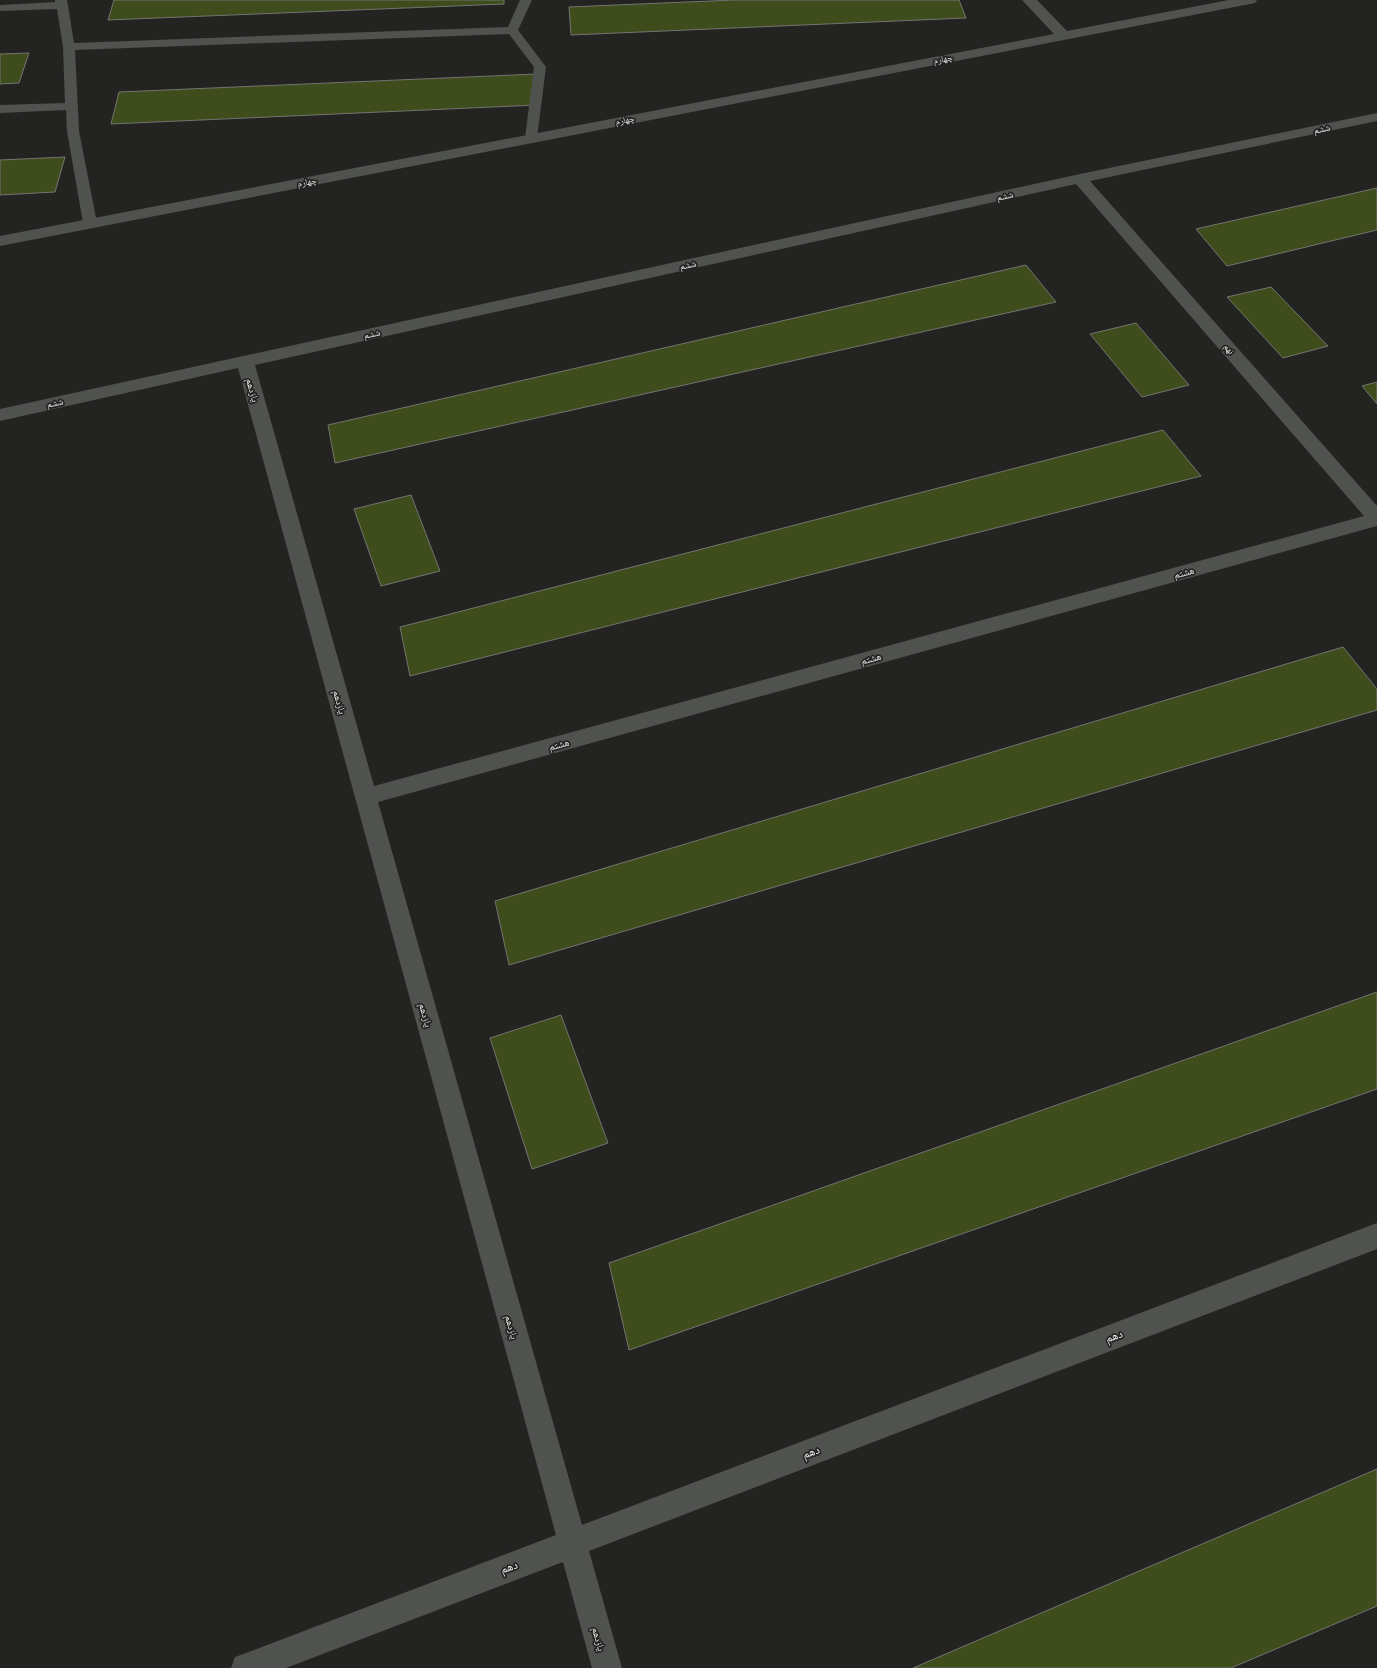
<svg xmlns="http://www.w3.org/2000/svg" width="1377" height="1668" font-family="'PT Sans Narrow','Noto Naskh Arabic',sans-serif">
<style>
.building{fill:#3f4d1c;stroke:#737471}
.lines{fill:none;stroke-linecap:round;stroke-linejoin:round}
.service{fill:#50524f;fill-rule:evenodd}
.minor{fill:#50524f;fill-rule:evenodd}
.labels{text-anchor:middle;stroke-width:3.5;stroke-linejoin:round;paint-order:stroke}
.far-street-label{font-size:9px;fill:#e9eae8;stroke:#232422}
.street-label{font-size:10px;fill:#e9eae8;stroke:#232422}
.near-street-label{font-size:12px;fill:#e9eae8;stroke:#232422}
</style>
<rect width="100%" height="100%" fill="#232422"/>
<!-- building -->
<g class="building">
<path d="M114,0H504V4L108,20Z"/>
<path d="M734,0H959L966,18L571,35L569,7Z"/>
<path d="M29,53L19,83L0,84V54Z"/>
<path d="M537,74L538,105L111,124L119,92Z"/>
<path d="M65,157L55,192L0,195V160Z"/>
<path d="M1377,188V230L1227,266L1196,229Z"/>
<path d="M1026,265L1056,302L335,463L328,425Z"/>
<path d="M1271,287L1328,346L1283,358L1227,297Z"/>
<path d="M1136,323L1189,385L1142,397L1090,334Z"/>
<path d="M1377,382V404L1362,386Z"/>
<path d="M1163,430L1201,476L410,676L400,627Z"/>
<path d="M411,495L440,571L381,586L354,509Z"/>
<path d="M1343,647L1377,689V710L509,965L495,901Z"/>
<path d="M1377,992V1089L629,1350L609,1263Z"/>
<path d="M561,1015L608,1143L532,1169L490,1038Z"/>
<path d="M1377,1469V1606L1231,1668H913Z"/>
</g>
<g class="lines">
<!-- service -->
<path class="service" d="M55,0H67L74,43L508,27L520,0H532L518,30L546,67L537,138L536,141H526L525,138L534,67L509,34L75,50L79,131L97,223L95,226H85L83,223L67,131L66,110L0,113V105L65,103L63,47L57,9L0,11V5L55,2Z"/>
<!-- minor -->
<g class="minor">
<path d="M1022,0H1037L1067,31L1229,0H1257L1255,3L1250,4L0,246V236L1054,34Z"/>
<path d="M1377,113V121L1090,181L1377,506V526L378,802L582,1525L1377,1223V1249L589,1551L622,1668H592L563,1562L286,1668H231L235,1657L246,1653L556,1535L238,368L0,421V409L1080,174ZM1076,184L1364,516L374,786L255,365Z"/>
</g>
</g>
<g class="labels">
<!-- far-street labels -->
<g class="far-street-label">
<text transform="translate(943 59) rotate(-11)" y="3">چهارم</text>
<text transform="translate(625 120) rotate(-11)" y="3">چهارم</text>
<text transform="translate(1322 129) rotate(-12)" y="3">ششم</text>
<text transform="translate(307 182) rotate(-11)" y="3">چهارم</text>
<text transform="translate(1005 196) rotate(-12)" y="3">ششم</text>
<text transform="translate(688 265) rotate(-12)" y="3">ششم</text>
<text transform="translate(372 334) rotate(-12)" y="3">ششم</text>
<text transform="translate(1229 349) rotate(49)" y="3">نهم</text>
<text transform="translate(55 403) rotate(-12)" y="3">ششم</text>
</g>
<!-- street labels -->
<g class="street-label">
<text transform="translate(253 390) rotate(75)" y="4">یازدهم</text>
<text transform="translate(1184 572) rotate(-15)" y="4">هشتم</text>
<text transform="translate(871 658) rotate(-15)" y="4">هشتم</text>
<text transform="translate(340 702) rotate(75)" y="4">یازدهم</text>
<text transform="translate(559 744) rotate(-15)" y="4">هشتم</text>
<text transform="translate(426 1015) rotate(75)" y="4">یازدهم</text>
<text transform="translate(512 1327) rotate(75)" y="4">یازدهم</text>
<text transform="translate(599 1639) rotate(75)" y="4">یازدهم</text>
</g>
<!-- near-street labels -->
<g class="near-street-label">
<text transform="translate(1114 1336) rotate(-21)" y="4">دهم</text>
<text transform="translate(811 1452) rotate(-21)" y="4">دهم</text>
<text transform="translate(509 1567) rotate(-21)" y="4">دهم</text>
</g>
</g>
</svg>
